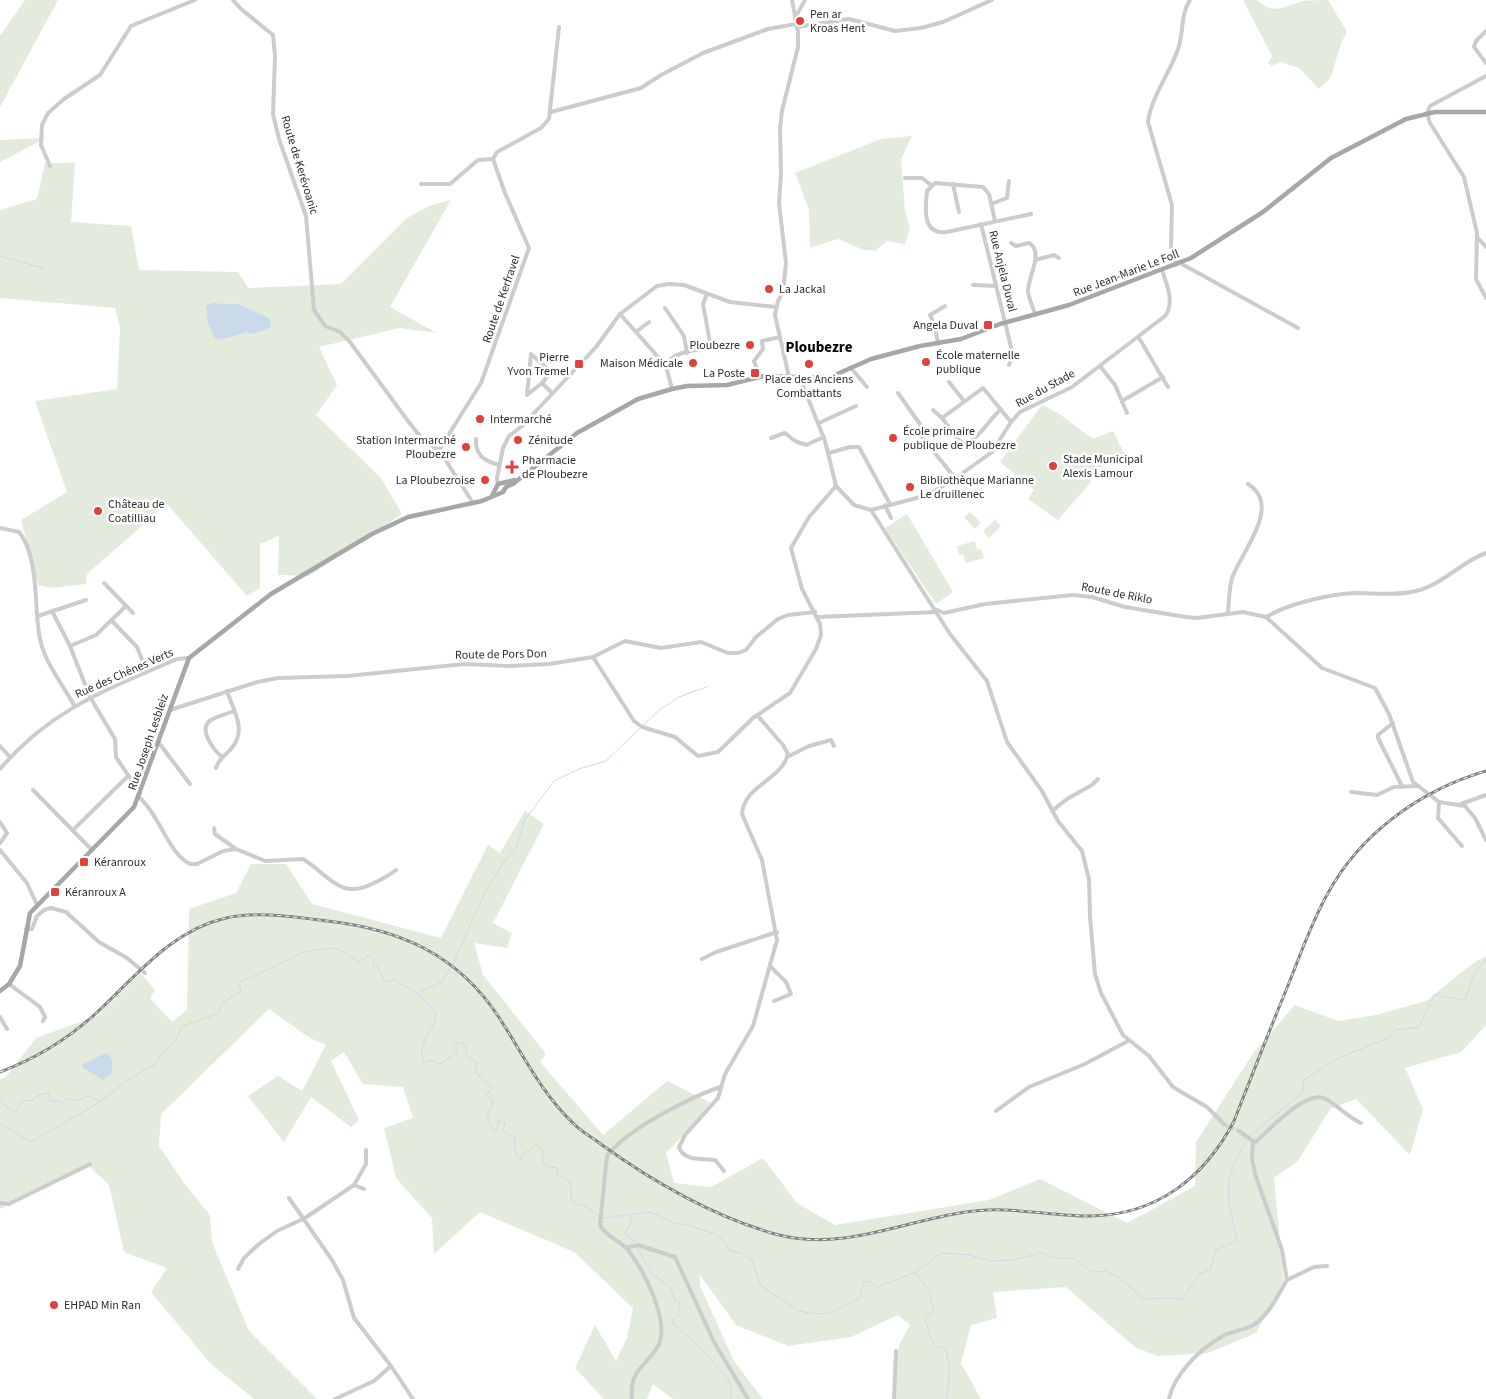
<svg xmlns="http://www.w3.org/2000/svg" width="1486" height="1399" font-family="'Source Sans 3',sans-serif">
<style>
.green{fill:#e3ebdd;fill-rule:evenodd}
.water{fill:#cbdaea}
.lines{fill:none;stroke-linecap:round;stroke-linejoin:round}
.stream{stroke:#cbdaea;stroke-width:1}
.minor-tunnel{stroke:#d5d5d5;stroke-width:4;stroke-dasharray:4 2;stroke-linecap:butt}
.minor{stroke:#ccc;stroke-width:4}
.major{stroke:#a7a7a7;stroke-width:4.5}
.rail-casing{stroke:#848484;stroke-width:3}
.rail{stroke:#fff;stroke-width:1;stroke-dasharray:4;stroke-linecap:butt}
.poi-dot{fill:#dd433a;stroke:#fff;stroke-width:2}
.labels{text-anchor:middle;stroke-width:5;stroke-linejoin:round;paint-order:stroke}
.poi-label{font-size:12px;fill:#2f2f2f;stroke:#fff;text-anchor:start}
.street-label{font-size:12px;fill:#2f2f2f;stroke:#fff}
.quarter-label{font-size:15px;font-weight:bold;fill:#000;stroke:#fff}
</style>
<rect width="100%" height="100%" fill="#fff"/>
<!-- green -->
<g class="green">
<path d="M25,0H58L0,107V36Z"/>
<path d="M1243,0H1257C1275,16 1283,6 1304,1C1311,0 1320,0 1328,0L1347,32L1341,43L1331,77L1319,89L1299,68L1280,62L1272,66L1268,63L1272,56Z"/>
<path d="M912,136L901,159L905,211L910,228L905,244L887,241L875,251L864,250L838,239L810,248L809,210L795,173L881,139Z"/>
<path d="M46,138L0,162V140Z"/>
<path d="M45,163H75L71,222L131,226L139,270L238,272L248,288L341,284L407,218L429,206L451,200L390,307L437,333L400,328L319,347L337,385L316,415L381,478L402,514L309,576L278,575L279,536L260,544V588L247,596L167,504L87,574L86,584L52,588L38,585L21,520L67,492L35,401L117,389L120,328L115,308L0,298V210L37,199ZM218,303L239,304L260,314L250,334L248,332H243Z"/>
<path d="M1042,405L1058,413L1093,439L1113,431L1125,455L1089,473L1091,482L1058,520L1028,499L1034,490L1000,462Z"/>
<path d="M970,512L981,523L975,529L964,517Z"/>
<path d="M907,514L953,592L936,604L885,528Z"/>
<path d="M995,520L1001,526L989,538L983,531Z"/>
<path d="M975,541L977,550L981,549L984,558L966,563L963,554L959,555L957,546Z"/>
<path d="M525,811L544,824L493,923L512,933L507,948L474,943L483,975L546,1054L540,1062L603,1135L667,1081L713,1104L666,1153L674,1183L711,1187L763,1158L797,1203L835,1225L989,1200L1040,1179L1127,1223L1195,1186L1196,1142L1254,1052L1295,1005L1338,1021L1376,1015L1426,1001L1472,964L1486,956V1025L1461,1052L1405,1068L1423,1109L1410,1155L1356,1099L1330,1109L1298,1161L1274,1178L1284,1282L1256,1333L1208,1353L1158,1356L1136,1348L1066,1287L993,1292L997,1318L971,1325L961,1363L981,1399H893L899,1345L910,1325L898,1315L851,1337L788,1346L736,1325L700,1275V1286L734,1361L763,1399H673L653,1384L647,1399H604L575,1368L595,1325L616,1361L627,1338L633,1308L574,1252L480,1212L434,1254L432,1218L396,1178L384,1128L413,1118L403,1087L363,1084L344,1052L331,1061L359,1120L351,1127L311,1097L284,1142L248,1096L278,1076L302,1091L326,1045L310,1038L269,1009L161,1114L159,1146L184,1183L210,1215L212,1242L249,1331L317,1399H254L211,1364L151,1292L167,1268L124,1252L109,1185L90,1167L0,1209V1079L5,1078L36,1038L97,1016L140,973L155,990L150,998L172,1022L187,1010L189,909L236,893L251,864H286L312,904L441,938L488,845L500,853Z"/>
</g>
<!-- water -->
<g class="water">
<path d="M212,303L239,304L269,318L271,326L266,330L250,334L247,332L223,339L215,338L208,323L206,306Z"/>
<path d="M105,1053L109,1054L112,1061V1072L103,1080L82,1067V1065Z"/>
</g>
<g class="lines">
<!-- stream -->
<g class="stream">
<path d="M0,256L43,268"/>
<path d="M453,964L485,892L503,863L517,846L524,821L554,781L579,769L606,761L658,711L679,697L709,686"/>
<path d="M417,993L442,982L451,967"/>
<path d="M0,1102L15,1113C19,1106 20,1098 32,1101L37,1096L48,1093L51,1102L58,1100L62,1103L68,1098C79,1102 79,1099 89,1096L100,1102L129,1079L154,1065L164,1051L176,1041L181,1027L219,1013L223,1002L241,992L239,983L304,952L330,948L340,950L359,962L370,955L374,960L373,965L379,968L384,981L387,982L393,979L417,993L436,1013C438,1026 414,1045 424,1063L429,1060L440,1064L456,1053V1043H463L466,1047V1055L477,1063L475,1072L492,1088L486,1096L492,1099L493,1104L487,1117L492,1128L497,1132L498,1120L505,1123L503,1131L515,1138L514,1149L518,1158L521,1159L523,1154L537,1144L543,1152V1162L546,1166L557,1168L556,1174L570,1181L572,1200C578,1206 584,1205 590,1209C596,1212 597,1216 604,1218L650,1212L674,1223L691,1226L715,1234L724,1241L730,1251L742,1253L747,1258H751L761,1286L799,1311L815,1314L830,1313L858,1299L861,1296L863,1282L870,1281L873,1285L878,1287L916,1272L942,1253L970,1255L990,1261L1012,1260L1042,1253L1055,1258H1074L1092,1272L1106,1271L1118,1277L1144,1299L1175,1298L1182,1300L1199,1274L1210,1270L1216,1250L1237,1241C1227,1194 1221,1182 1247,1140"/>
<path d="M0,1124L31,1142L100,1102"/>
<path d="M1250,1136L1302,1093L1304,1080L1338,1058L1388,1038L1395,1030L1419,1027L1434,995L1465,1000L1475,972L1486,959"/>
<path d="M631,1217V1223L624,1234L636,1242"/>
<path d="M637,1248L651,1272L671,1288L675,1301H680L678,1307L681,1313L673,1320V1324C686,1333 723,1371 730,1383C732,1388 731,1394 731,1399"/>
<path d="M916,1273L931,1294L930,1299L934,1311L926,1317L925,1320C931,1333 928,1348 945,1348C952,1365 949,1381 946,1399"/>
</g>
<!-- minor-tunnel -->
<path class="minor-tunnel" d="M1225,1125L1239,1131"/>
<!-- minor -->
<g class="minor">
<path d="M233,0L241,9L273,35L275,56L273,114L279,139L306,216L314,310L325,326L340,332L350,342L408,421L424,441L439,450L473,503"/>
<path d="M795,18L805,0"/>
<path d="M797,27L849,19L895,31L921,28L943,22L992,0"/>
<path d="M1486,31L1476,41L1474,47L1486,63"/>
<path d="M1486,76L1430,106L1427,113L1430,123L1464,177L1477,233L1476,279L1486,298"/>
<path d="M551,112L641,88L661,75L703,53L768,29L796,24"/>
<path d="M50,166L41,145L42,125L48,113L64,99L100,75L131,26L195,0"/>
<path d="M905,178H922L931,185"/>
<path d="M421,184H450L478,160L493,159"/>
<path d="M953,184L959,212"/>
<path d="M991,204L1007,198L1009,181"/>
<path d="M995,221L989,194L983,187L935,183L927,191C925,209 922,235 947,232L1031,214"/>
<path d="M981,224L1013,355L1009,365"/>
<path d="M1477,237L1486,247"/>
<path d="M1011,243L1016,246L1029,243C1045,252 1027,278 1028,292C1029,299 1033,307 1035,314"/>
<path d="M1035,260L1054,255L1059,258"/>
<path d="M1180,263L1298,328"/>
<path d="M1176,265L1171,247L1172,205L1148,122C1151,97 1170,73 1178,49C1184,33 1180,15 1190,0"/>
<path d="M973,285L996,286"/>
<path d="M665,308L684,336L687,353"/>
<path d="M620,314L666,366L672,389"/>
<path d="M637,331L649,322"/>
<path d="M1139,338L1168,387"/>
<path d="M938,344L935,326L930,315L945,306"/>
<path d="M666,366C671,351 698,350 711,348L703,304L707,294"/>
<path d="M1100,366L1115,385L1127,413"/>
<path d="M851,368L867,387"/>
<path d="M760,377L754,361L763,349L762,341L780,337"/>
<path d="M789,377L775,315L778,301L783,292L786,263L779,203L781,174L780,128L782,111L798,47V32L792,0"/>
<path d="M800,378L825,441L836,486L854,505L871,510L928,495L953,480L992,452L1011,422L1020,412L1072,387L1165,316C1175,303 1167,285 1162,270"/>
<path d="M949,382L964,401"/>
<path d="M542,383L527,395L531,354L551,372L542,383L552,393"/>
<path d="M898,393L922,427V437L955,478"/>
<path d="M1122,401L1163,377"/>
<path d="M933,410L942,418L983,388L1011,422"/>
<path d="M942,418L958,440L966,445C982,435 987,422 1001,409"/>
<path d="M819,423L856,406"/>
<path d="M771,438L785,433L795,441L806,445L824,437"/>
<path d="M476,439C475,455 484,461 499,465"/>
<path d="M439,450L481,383L529,248L505,193L493,159L497,152L541,128L549,119L559,27"/>
<path d="M829,453L850,447H859L890,504"/>
<path d="M498,484L497,478L503,448L509,436L522,426L596,347L620,314L657,286L669,284L684,285L730,302L776,307"/>
<path d="M885,505L891,518"/>
<path d="M871,510L950,634L987,681L1007,742L1042,791L1058,821L1082,851L1089,879L1090,917L1095,974L1101,993L1123,1035L1149,1056L1173,1087L1207,1107L1225,1125"/>
<path d="M0,528L19,532C39,557 34,603 39,633C42,659 61,682 74,705"/>
<path d="M104,583L133,613"/>
<path d="M937,610L944,613L985,604L1073,595L1092,597L1125,607L1186,617L1197,618L1243,612L1266,617L1322,668L1375,688L1389,714L1413,782L1439,802L1465,806L1475,818L1486,840"/>
<path d="M53,613L70,646L90,697L115,739L116,757L140,793"/>
<path d="M1228,613C1229,602 1229,589 1232,578C1241,552 1283,506 1248,484"/>
<path d="M38,616L86,600"/>
<path d="M817,617L937,612"/>
<path d="M1266,617C1287,604 1330,594 1355,593C1375,593 1396,596 1416,591C1442,585 1461,562 1486,553"/>
<path d="M112,621L137,647L147,672"/>
<path d="M70,646L96,635L126,606"/>
<path d="M593,657L634,721L642,727L675,737L698,756L718,752L753,718L790,693L816,649L821,635L820,624L802,589L791,548L809,517L836,486"/>
<path d="M170,710L257,682L278,678L347,676L465,664L509,666L549,664L593,657L625,641L661,648L701,642L728,653H738L746,650L756,637L778,619L788,615L815,612"/>
<path d="M1393,723L1378,735V738L1402,786"/>
<path d="M159,743L190,784"/>
<path d="M0,746L10,757"/>
<path d="M222,757C214,750 197,729 211,720C218,716 227,714 234,711"/>
<path d="M787,757L809,746L831,740L834,746"/>
<path d="M216,768C218,760 225,755 230,750C248,731 234,712 227,691"/>
<path d="M0,769C51,709 108,689 177,659L189,658"/>
<path d="M33,790L92,850"/>
<path d="M1351,792L1377,795L1394,787L1418,786"/>
<path d="M140,798C160,816 168,853 190,864H197L223,851L236,849L265,861L303,859C329,875 339,900 372,884C380,880 389,876 396,870"/>
<path d="M1439,802L1438,818L1462,846"/>
<path d="M1461,804L1486,795"/>
<path d="M1052,811L1067,799L1092,785L1098,779"/>
<path d="M0,822L7,833L0,843"/>
<path d="M214,828L215,834L236,849"/>
<path d="M73,830L128,776"/>
<path d="M0,850L27,883L37,905"/>
<path d="M26,929H32L37,916L44,910L51,908L66,912L99,942L127,958L145,973"/>
<path d="M702,959L716,952L777,932"/>
<path d="M770,966L786,982L791,994L774,1001"/>
<path d="M9,984L40,1007L45,1017L43,1021"/>
<path d="M0,1017L7,1029"/>
<path d="M996,1111L1029,1087L1085,1064L1128,1041"/>
<path d="M1253,1144C1268,1132 1306,1088 1326,1099C1338,1106 1348,1117 1361,1123"/>
<path d="M724,1171L715,1160C702,1158 684,1162 679,1147L685,1135L718,1098L725,1074L753,1026L777,940L762,860L742,814C744,785 782,780 788,754L783,745L757,715"/>
<path d="M354,1185L366,1164V1150"/>
<path d="M289,1198L332,1260L343,1280L354,1318L391,1366L374,1381L335,1399"/>
<path d="M0,1203L9,1204L90,1164"/>
<path d="M626,1248L638,1245L675,1257L714,1342L748,1399"/>
<path d="M238,1269L244,1258L259,1244L277,1231L305,1218L354,1185L364,1189"/>
<path d="M1287,1280L1314,1267L1327,1266"/>
<path d="M391,1366L413,1399"/>
<path d="M632,1399C629,1369 646,1367 658,1346C671,1322 643,1269 628,1250C620,1240 607,1238 600,1225L607,1156C627,1129 689,1098 720,1087"/>
<path d="M894,1399L896,1351"/>
<path d="M1169,1399C1174,1374 1201,1348 1223,1336C1232,1331 1243,1330 1252,1326C1268,1317 1278,1295 1287,1280L1282,1250L1255,1174L1252,1159L1253,1141L1239,1131"/>
</g>
<!-- major -->
<g class="major">
<path d="M492,496L498,484L515,480"/>
<path d="M0,991L9,984L20,966L30,913L134,807L189,658L271,594L372,534L408,517L482,501L503,492L506,487L513,484L577,433L638,399L672,389L687,386L727,385L764,376L828,378L871,359L920,346L961,339L1000,324L1069,305L1191,258L1263,212L1331,158L1406,119L1435,112H1486"/>
</g>
<defs>
<path id="rail" d="M0,1072C35,1059 65,1041 93,1016C134,979 169,931 226,918C258,911 294,917 327,921C399,929 457,954 498,1016C522,1052 541,1093 573,1123C581,1132 592,1137 602,1145C655,1183 712,1216 775,1234C855,1256 924,1207 1004,1210C1033,1211 1062,1216 1091,1216C1157,1215 1205,1177 1234,1121C1252,1075 1270,1029 1289,983C1301,953 1312,921 1328,893C1361,833 1421,790 1486,771"/>
</defs>
<!-- rail casing -->
<use href="#rail" class="rail-casing"/>
<!-- rail -->
<use href="#rail" class="rail"/>
</g>
<!-- markers -->
<g class="poi-dot">
<circle cx="800" cy="21" r="5"/>
<circle cx="769" cy="289" r="5"/>
<rect x="983" y="320" width="10" height="10" rx="2.5"/>
<circle cx="750" cy="345" r="5"/>
<circle cx="926" cy="362" r="5"/>
<circle cx="693" cy="363" r="5"/>
<rect x="574" y="359" width="10" height="10" rx="2.5"/>
<circle cx="809" cy="364" r="5"/>
<rect x="750" y="368" width="10" height="10" rx="2.5"/>
<circle cx="480" cy="419" r="5"/>
<circle cx="893" cy="438" r="5"/>
<circle cx="518" cy="440" r="5"/>
<circle cx="466" cy="447" r="5"/>
<circle cx="1053" cy="466" r="5"/>
<path d="M509.5 459.5h5v5h5v5h-5v5h-5v-5h-5v-5h5z"/>
<circle cx="485" cy="480" r="5"/>
<circle cx="910" cy="487" r="5"/>
<circle cx="98" cy="511" r="5"/>
<rect x="79" y="857" width="10" height="10" rx="2.5"/>
<rect x="50" y="887" width="10" height="10" rx="2.5"/>
<circle cx="54" cy="1305" r="5"/>
</g>
<g class="labels">
<!-- poi labels -->
<g class="poi-label">
<text x="810" y="18">Pen ar<tspan x="810" dy="14">Kroas Hent</tspan></text>
<text x="779" y="293">La Jackal</text>
<text x="978" y="329" text-anchor="end">Angela Duval</text>
<text x="740" y="349" text-anchor="end">Ploubezre</text>
<text x="936" y="359">École maternelle<tspan x="936" dy="14">publique</tspan></text>
<text x="569" y="361" text-anchor="end">Pierre<tspan x="569" dy="14">Yvon Tremel</tspan></text>
<text x="683" y="367" text-anchor="end">Maison Médicale</text>
<text x="745" y="377" text-anchor="end">La Poste</text>
<text x="809" y="383" text-anchor="middle">Place des Anciens<tspan x="809" dy="14">Combattants</tspan></text>
<text x="490" y="423">Intermarché</text>
<text x="903" y="435">École primaire<tspan x="903" dy="14">publique de Ploubezre</tspan></text>
<text x="456" y="444" text-anchor="end">Station Intermarché<tspan x="456" dy="14">Ploubezre</tspan></text>
<text x="528" y="444">Zénitude</text>
<text x="1063" y="463">Stade Municipal<tspan x="1063" dy="14">Alexis Lamour</tspan></text>
<text x="522" y="464">Pharmacie<tspan x="522" dy="14">de Ploubezre</tspan></text>
<text x="475" y="484" text-anchor="end">La Ploubezroise</text>
<text x="920" y="484">Bibliothèque Marianne<tspan x="920" dy="14">Le druillenec</tspan></text>
<text x="108" y="508">Château de<tspan x="108" dy="14">Coatilliau</tspan></text>
<text x="94" y="866">Kéranroux</text>
<text x="65" y="896">Kéranroux A</text>
<text x="64" y="1309">EHPAD Min Ran</text>
</g>
<!-- street labels -->
<g class="street-label">
<text transform="translate(300 165) rotate(73)" y="4">Route de Kerévoanic</text>
<text transform="translate(1003 271) rotate(76)" y="4">Rue Anjela Duval</text>
<text transform="translate(1126 273) rotate(-21)" y="4">Rue Jean-Marie Le Foll</text>
<text transform="translate(501 299) rotate(-71)" y="4">Route de Kerfravel</text>
<text transform="translate(1045 388) rotate(-29)" y="4">Rue du Stade</text>
<text transform="translate(1117 593) rotate(11)" y="4">Route de Riklo</text>
<text transform="translate(501 654) rotate(-1)" y="4">Route de Pors Don</text>
<text transform="translate(124 673) rotate(-24)" y="4">Rue des Chênes Verts</text>
<text transform="translate(148 742) rotate(-71)" y="4">Rue Joseph Lesbleiz</text>
</g>
<!-- quarter labels -->
<g class="quarter-label">
<text x="819" y="352">Ploubezre</text>
</g>
</g>
</svg>
